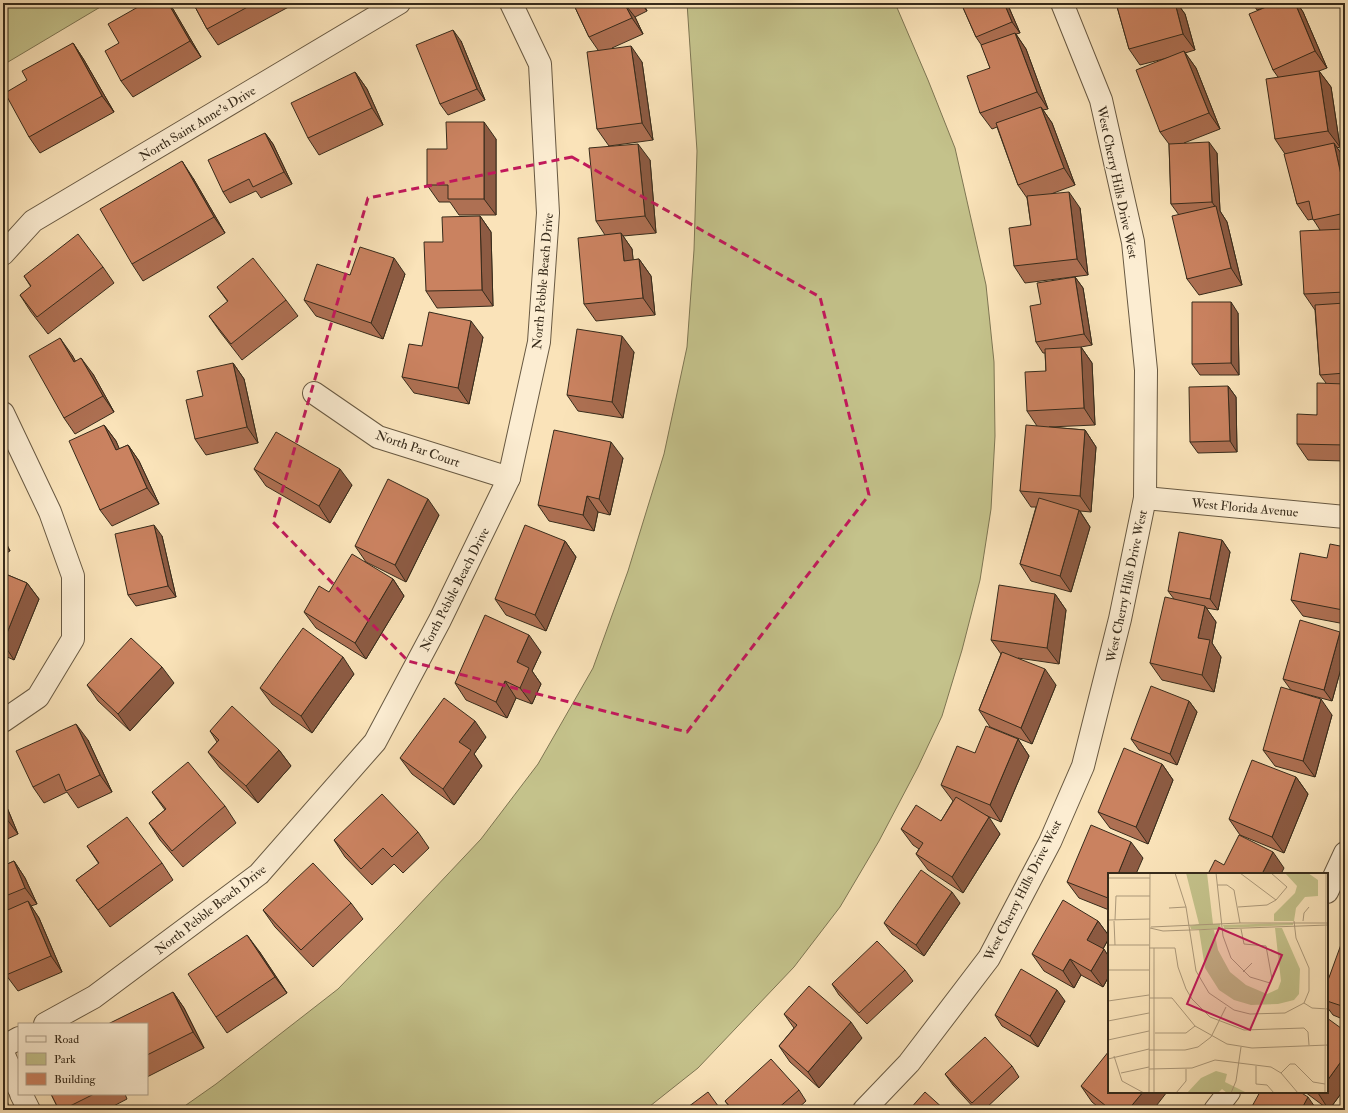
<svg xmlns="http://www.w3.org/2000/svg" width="1348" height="1113" font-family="'IM FELL Double Pica',serif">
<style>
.green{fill:#c4c28b;stroke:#7e7653}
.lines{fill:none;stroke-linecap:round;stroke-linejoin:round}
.minor-casing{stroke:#685942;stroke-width:24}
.minor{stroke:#fcedd2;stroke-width:22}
.wall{fill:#ae7053;stroke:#372b1b}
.shaded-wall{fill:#8d5b43;stroke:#372b1b}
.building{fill:#ca8260;stroke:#372b1b}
.marked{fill:none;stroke:#c2185b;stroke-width:3;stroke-dasharray:8 5;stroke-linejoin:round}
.labels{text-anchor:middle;stroke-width:3;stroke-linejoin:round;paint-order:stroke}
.street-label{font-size:13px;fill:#372b1b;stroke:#fcedd2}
.inset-road{fill:none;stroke:#ac997a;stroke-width:1}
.view{fill:#c2185b;fill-opacity:0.15;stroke:#c2185b;stroke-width:2}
.inset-edge{fill:none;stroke:#372b1b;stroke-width:2}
</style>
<rect width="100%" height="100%" fill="#fae3b9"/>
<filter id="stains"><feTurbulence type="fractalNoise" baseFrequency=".005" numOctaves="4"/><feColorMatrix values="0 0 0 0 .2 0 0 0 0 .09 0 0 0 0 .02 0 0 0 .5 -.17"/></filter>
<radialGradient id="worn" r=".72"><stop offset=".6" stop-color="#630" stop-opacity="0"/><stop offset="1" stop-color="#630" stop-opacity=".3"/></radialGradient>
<!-- green -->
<g class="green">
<path d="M3,3H107L3,65Z"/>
<path d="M687,3H895L928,80L955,148L986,285L994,362L995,436L991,509L980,580L962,650L942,716L918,767L879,841L840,907L794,967L698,1068L645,1110H179L216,1084L338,989L398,927L481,839L538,764L593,668L628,571L664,454L687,347L694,250L697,151Z"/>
<path d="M3,1092L11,1110H3Z"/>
</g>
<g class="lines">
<defs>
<g id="minor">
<path d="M3,254L33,221L399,3"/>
<path d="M314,393L378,437L509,478"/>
<path d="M3,413L50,512L73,576V639L38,697L3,721"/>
<path d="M1145,498L1345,517"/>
<path d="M1327,892L1345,853"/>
<path d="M45,1024L94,997L259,874L375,742L440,620L509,478L539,342L548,213L540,64L511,3"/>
<path d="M3,1047L19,1038"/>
<path d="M3,1053L19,1089"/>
<path d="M21,1094L29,1110"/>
<path d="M864,1110L909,1063L989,958L1050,842L1083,766L1120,619L1145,498L1146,370L1133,242L1101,100L1062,3"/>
<path d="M1215,1110L1229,1092"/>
</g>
</defs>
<!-- minor casing -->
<use href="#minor" class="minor-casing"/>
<!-- minor -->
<use href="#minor" class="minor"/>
</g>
<!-- wall -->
<g class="wall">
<path d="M193,3H296L218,45L207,29Z"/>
<path d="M573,3H643L647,11L635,17L643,34L612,48L642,62L653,140L609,146L597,129L598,50L589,37Z"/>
<path d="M961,3H1007L1020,33L1016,34L1026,49L1048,109L1043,110L1052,123L1075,185L1051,194L1080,208L1088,275L1025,283L1014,266L1031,225L1027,198L1018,185L997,127L992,129L980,113L990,68L982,46L976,37Z"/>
<path d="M1116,3H1177L1185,14L1195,50L1185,53L1196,68L1220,129L1184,143L1217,153L1220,211L1227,222L1242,285L1199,295L1187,279L1179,215L1171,204L1169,144L1160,132L1171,57L1140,65L1129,49Z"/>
<path d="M1252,3H1297L1303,12L1327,68L1319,71L1331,87L1340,147L1337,148L1345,159V461L1308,460L1297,444L1317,415L1326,383L1320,375L1315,310L1304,294L1320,230L1313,219L1308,220L1297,204L1285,154L1275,139L1278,77L1273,70L1263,8L1257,10Z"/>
<path d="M173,9L201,57L133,97L121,81L119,43Z"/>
<path d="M461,41L485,100L448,115L440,104Z"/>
<path d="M73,43L84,60L114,112L40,153L29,137L27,80Z"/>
<path d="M355,72L367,89L383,125L319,155L308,138Z"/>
<path d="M265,133L273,144L292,184L261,198L256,191L230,203L223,192Z"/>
<path d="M496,139V215H459L450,202H439L427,185L447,149Z"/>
<path d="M650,160L656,233L623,236L632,249L633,260L639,259L651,276L655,315L596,321L584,304L605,235L596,221Z"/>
<path d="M3,173L7,180L3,183Z"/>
<path d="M193,178L225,233L143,281L132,264Z"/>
<path d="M480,216L491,232L493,306L437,308L426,291L443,242Z"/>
<path d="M103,267L114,283L48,334L31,312L20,295L31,287L24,276Z"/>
<path d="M405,274L383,339L316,316L304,300L350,275Z"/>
<path d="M1075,277L1083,288L1092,345L1081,347L1092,363L1095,425L1049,427L1085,430L1096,447L1091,512L1080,511L1090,527L1071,592L1031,581L1020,564L1036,507H1031L1020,491L1037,426L1027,411L1046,371L1045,353H1043L1036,342L1041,304Z"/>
<path d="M217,287L286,300L298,316L242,360L221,333L209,316L228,302Z"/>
<path d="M1238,313L1239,375H1200L1192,364Z"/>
<path d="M483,337L469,404L414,393L402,377L422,346Z"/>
<path d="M634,352L623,418L578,411L567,395Z"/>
<path d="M72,355L75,361L93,374L114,412L75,434L64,418Z"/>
<path d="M233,363L244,379L258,443L206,455L195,439Z"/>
<path d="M1228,386L1236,397L1237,452L1198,453L1190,442Z"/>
<path d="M104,425L116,441L119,449L128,445L139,461L159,504L112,526L100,510Z"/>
<path d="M623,458L610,515L598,512L594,531L549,521L538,505Z"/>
<path d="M254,469L352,485L330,523L266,486Z"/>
<path d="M439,515L406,582L366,562L355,546Z"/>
<path d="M162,536L176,597L136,606L128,595Z"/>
<path d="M3,537L10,551L3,555Z"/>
<path d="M1222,540L1230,552L1218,610L1206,608L1216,622L1212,643L1221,657L1214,692L1162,680L1150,663L1174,599L1168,591Z"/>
<path d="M565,541L576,557L546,631L506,615L495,599Z"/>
<path d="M1345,547V624L1303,616L1291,600L1327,558Z"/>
<path d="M3,573L27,583L39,599L14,660L3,655Z"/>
<path d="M393,579L404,596L366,659L316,628L304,612L329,592Z"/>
<path d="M1055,594L1066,610L1059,664L1018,658L1056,685L1032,744L990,727L979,710L1001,654L991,640Z"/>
<path d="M1340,632L1345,638V654L1332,701L1291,690L1283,679Z"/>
<path d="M541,652L532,671L541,684L532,704L516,698L507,718L466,700L455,683Z"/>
<path d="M354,674L312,733L272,704L260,688Z"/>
<path d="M174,683L130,731L98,701L87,685Z"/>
<path d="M1189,701L1197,712L1177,765L1139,750L1131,739Z"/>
<path d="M1332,715L1315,777L1275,766L1263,750Z"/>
<path d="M210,731L279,750L291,766L258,803L220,768L208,752L217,742Z"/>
<path d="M486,737L474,754L482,766L454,805L412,774L400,758Z"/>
<path d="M1018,739L1029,756L1001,822L985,815L1000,834L963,893L928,870L916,854L919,849L913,845L901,829L941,821L953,801L941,785L975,753Z"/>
<path d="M88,740L112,792L78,808L67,792L44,803L33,787Z"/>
<path d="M1162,764L1173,780L1148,844L1110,828L1098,812Z"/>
<path d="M1296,777L1308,794L1284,853L1240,835L1229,819Z"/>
<path d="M152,792L225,806L236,823L183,867L160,840L149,823L165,810Z"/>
<path d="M3,798L18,834L3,841Z"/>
<path d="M418,832L429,848L403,873L394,864L372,885L345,857L334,840Z"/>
<path d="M87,846L162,863L173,880L110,927L76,880L99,864Z"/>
<path d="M1143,858L1109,874V910L1079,898L1067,882Z"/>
<path d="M14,861L25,878L37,904L31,906L39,918L62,972L18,991L6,975L3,967V866Z"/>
<path d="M351,903L363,919L313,967L275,927L263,910Z"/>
<path d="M960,903L924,956L892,934L884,923Z"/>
<path d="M1098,921L1109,936V938L1103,949L1109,957V976L1103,987L1081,975L1074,988L1044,971L1032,954Z"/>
<path d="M1345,940V1020L1333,1015L1327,1007V983Z"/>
<path d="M259,951L287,993L227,1033L216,1017Z"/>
<path d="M905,970L913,981L867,1024L839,995L832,984Z"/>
<path d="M173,992L184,1008L204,1048L147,1077V1024Z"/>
<path d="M1065,1001L1038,1047L1002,1026L995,1015Z"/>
<path d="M784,1014L862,1038L819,1088L790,1062L779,1046L794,1028Z"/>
<path d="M1345,1031V1088L1329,1110L1305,1092H1327Z"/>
<path d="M1012,1066L1019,1077L984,1110H976L953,1085L945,1074Z"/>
<path d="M1081,1086L1153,1110H1102L1092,1102Z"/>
<path d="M799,1090L806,1101L796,1110H732L725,1101Z"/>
<path d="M51,1094H125L127,1099L106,1110H59Z"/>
</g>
<!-- shaded-wall -->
<g class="shaded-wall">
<path d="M168,3H169L173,9L201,57L190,41Z"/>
<path d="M624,3L635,17L643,34L632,18Z"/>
<path d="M641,3H643L647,11Z"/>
<path d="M1004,3H1007L1020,33L1012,22Z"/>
<path d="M1175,3H1177L1185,14L1195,50L1183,34Z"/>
<path d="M1295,3H1297L1303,12L1327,68L1315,51Z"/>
<path d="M453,30L461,41L485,100L477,89Z"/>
<path d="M1015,33L1026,49L1048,109L1037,92Z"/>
<path d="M73,43L84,60L114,112L102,96Z"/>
<path d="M631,46L642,62L653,140L642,123Z"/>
<path d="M1184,51L1196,68L1220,129L1209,113Z"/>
<path d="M1319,71L1331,87L1340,147L1328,131Z"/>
<path d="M355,72L367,89L383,125L372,108Z"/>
<path d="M1041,107L1052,123L1075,185L1064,168Z"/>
<path d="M484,122L496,139V215L484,199Z"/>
<path d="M265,133L273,144L292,184L284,172Z"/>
<path d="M1209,142L1217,153L1220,211L1227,222L1242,285L1231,268L1216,208L1212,202Z"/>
<path d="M1334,143L1345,159V193Z"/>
<path d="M638,144L650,160L656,233L645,216Z"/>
<path d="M182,161L193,178L225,233L214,217Z"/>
<path d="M1069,192L1080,208L1088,275L1077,259Z"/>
<path d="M480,216L491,232L493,306L482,290Z"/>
<path d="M621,233L632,249L635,277L624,261Z"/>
<path d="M394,258L405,274L383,339L371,323Z"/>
<path d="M639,259L651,276L655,315L643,298Z"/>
<path d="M1075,277L1083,288L1092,345L1084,334Z"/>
<path d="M1231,302L1238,313L1239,375L1231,363Z"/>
<path d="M471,321L483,337L469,404L458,388Z"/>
<path d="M622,336L634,352L623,418L612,402Z"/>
<path d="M60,338L72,355L85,378L74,362Z"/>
<path d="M1081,347L1092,363L1095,425L1084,408Z"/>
<path d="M81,358L93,374L114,412L103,396Z"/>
<path d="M233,363L244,379L258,443L247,427Z"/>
<path d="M1228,386L1236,397L1237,452L1230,441Z"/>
<path d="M104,425L116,441L127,466L116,450Z"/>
<path d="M1085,430L1096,447L1091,512L1080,496Z"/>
<path d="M611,442L623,458L610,515L599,499Z"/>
<path d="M128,445L139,461L159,504L147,488Z"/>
<path d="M340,469L352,485L330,523L319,506Z"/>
<path d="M587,496L598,512L594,531L583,515Z"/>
<path d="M428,499L439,515L406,582L395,565Z"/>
<path d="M1079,510L1090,527L1071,592L1060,576Z"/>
<path d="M154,525L162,536L176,597L168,586Z"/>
<path d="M3,537L10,551L3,541Z"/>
<path d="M1222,540L1230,552L1218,610L1210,599Z"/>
<path d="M565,541L576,557L546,631L535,615Z"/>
<path d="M393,579L404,596L366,659L355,643Z"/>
<path d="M27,583L39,599L14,660L3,643Z"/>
<path d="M1055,594L1066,610L1059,664L1047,648Z"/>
<path d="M1345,600V612L1343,610Z"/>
<path d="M1205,606L1216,622L1212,643L1221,657L1214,692L1202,675L1198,638Z"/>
<path d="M1340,632L1345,638V654L1332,701L1324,690Z"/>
<path d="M529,635L541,652L532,671L541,684L532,704L520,688L517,662Z"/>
<path d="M343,657L354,674L312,733L301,716Z"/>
<path d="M162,667L174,683L130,731L118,714Z"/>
<path d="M1045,669L1056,685L1032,744L1021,728Z"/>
<path d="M505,681L516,698L507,718L496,702Z"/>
<path d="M1321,699L1332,715L1315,777L1303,761Z"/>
<path d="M1189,701L1197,712L1177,765L1170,754Z"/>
<path d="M475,721L486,737L474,754L482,766L454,805L443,789L459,742Z"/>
<path d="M76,724L88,740L112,792L100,775Z"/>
<path d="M1018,739L1029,756L1001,822L990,805Z"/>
<path d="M279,750L291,766L258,803L246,786Z"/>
<path d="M1162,764L1173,780L1148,844L1136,827Z"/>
<path d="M1296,777L1308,794L1284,853L1272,837Z"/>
<path d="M3,798L18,834L6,818L3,810Z"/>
<path d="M989,817L1000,834L963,893L952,877Z"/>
<path d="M1131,842L1143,858L1136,874H1118Z"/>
<path d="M1273,852L1284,868L1281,874H1262Z"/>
<path d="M14,861L25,878L37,904L25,888Z"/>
<path d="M952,892L960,903L924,956L916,945Z"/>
<path d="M28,901L39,918L62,972L51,956Z"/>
<path d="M1098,921L1109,936V938L1099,956L1087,940Z"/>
<path d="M247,935L259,951L287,993L275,977Z"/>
<path d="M1104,949L1109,957V976L1103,987L1091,971Z"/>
<path d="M1070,959L1081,975L1074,988L1063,971Z"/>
<path d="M1057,990L1065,1001L1038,1047L1030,1036Z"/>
<path d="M173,992L184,1008L204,1048L193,1032Z"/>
<path d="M851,1022L862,1038L819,1088L808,1072Z"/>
<path d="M1345,1056V1088L1329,1110L1318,1093L1319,1092H1327V1081Z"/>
<path d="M1143,1092H1167L1153,1110H1128Z"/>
<path d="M1308,1097L1317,1110H1301Z"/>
</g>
<!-- building -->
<g class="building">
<path d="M145,3H168L190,41L121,81L105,51L119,43L108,24Z"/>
<path d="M193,3H255L207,29Z"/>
<path d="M573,3H624L632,18L589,37Z"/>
<path d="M961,3H1004L1012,22L976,37Z"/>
<path d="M1116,3H1175L1183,34L1129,49Z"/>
<path d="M1276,3H1295L1315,51L1273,70L1249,14Z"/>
<path d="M453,30L477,89L440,104L416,45Z"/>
<path d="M1015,33L1037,92L980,113L967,76L990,68L981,45Z"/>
<path d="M73,43L102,96L29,137L5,93L27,80L22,71Z"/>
<path d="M631,46L642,123L597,129L587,52Z"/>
<path d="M1184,51L1209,113L1160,132L1136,70Z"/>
<path d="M1319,71L1328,131L1275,139L1266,79Z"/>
<path d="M355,72L372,108L308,138L291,103Z"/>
<path d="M1041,107L1064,168L1018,185L996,123Z"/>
<path d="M446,122H484V199H448V185H427V149H447Z"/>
<path d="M265,133L284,172L253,187L249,179L223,192L208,160Z"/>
<path d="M1209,142L1212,202L1171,204L1169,144Z"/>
<path d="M1334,143L1345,193V213L1313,220L1309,201L1297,204L1284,154Z"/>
<path d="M638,144L645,216L596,221L589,148Z"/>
<path d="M182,161L214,217L132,264L100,209Z"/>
<path d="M1069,192L1077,259L1014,266L1009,228L1031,225L1027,196Z"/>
<path d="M1216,206L1231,268L1187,279L1172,216Z"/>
<path d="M480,216L482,290L426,291L424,242H443L442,217Z"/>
<path d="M1345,229V292L1304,294L1300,231Z"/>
<path d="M621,233L624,261L639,259L643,298L584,304L578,238Z"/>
<path d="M78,234L103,267L37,317L20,295L31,286L24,276Z"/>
<path d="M360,247L394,258L371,323L304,300L317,264L350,275Z"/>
<path d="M253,258L286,300L231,344L209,316L228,301L217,287Z"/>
<path d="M1075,277L1084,334L1036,342L1030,306L1041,304L1037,283Z"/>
<path d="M1192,302H1231V363L1192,364Z"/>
<path d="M1345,303V373L1320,375L1315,305Z"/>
<path d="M429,312L471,321L458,388L402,377L409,344L422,346Z"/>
<path d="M577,329L622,336L612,402L567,395Z"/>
<path d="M60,338L74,362L81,358L103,396L64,418L29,356Z"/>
<path d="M1081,347L1084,408L1027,411L1025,372L1046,371L1045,349Z"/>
<path d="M233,363L247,427L195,439L186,400L203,396L197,371Z"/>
<path d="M1317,383L1345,384V445L1297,444V414L1317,415Z"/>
<path d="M1228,386L1230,441L1190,442L1189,387Z"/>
<path d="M104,425L116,450L128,445L147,488L100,510L69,441Z"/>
<path d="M1026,425L1085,430L1080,496L1020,491Z"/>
<path d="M554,430L611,442L599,499L587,496L583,515L538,505Z"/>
<path d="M276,432L340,469L319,506L254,469Z"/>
<path d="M388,479L428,499L395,565L355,546Z"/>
<path d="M1039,498L1079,510L1060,576L1020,564Z"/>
<path d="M154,525L168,586L128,595L115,534Z"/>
<path d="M525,525L565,541L535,615L495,599Z"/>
<path d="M1179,532L1222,540L1210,599L1168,591Z"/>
<path d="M1330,544L1345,547V600L1343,610L1291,600L1300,553L1327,558Z"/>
<path d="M352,554L393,579L355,643L304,612L319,586L329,592Z"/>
<path d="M3,573L27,583L3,643Z"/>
<path d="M999,585L1055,594L1047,648L991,640Z"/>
<path d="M1165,597L1205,606L1198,638L1210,640L1202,675L1150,663Z"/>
<path d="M485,615L529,635L517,662L529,668L520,688L505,681L496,702L455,683Z"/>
<path d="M1300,620L1340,632L1324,690L1283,679Z"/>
<path d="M303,628L343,657L301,716L260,688Z"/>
<path d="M131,638L162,667L118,714L87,685Z"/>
<path d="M1002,652L1045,669L1021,728L979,710Z"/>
<path d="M1151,686L1189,701L1170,754L1131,739Z"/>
<path d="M1281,687L1321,699L1303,761L1263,750Z"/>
<path d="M444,698L475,721L459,742L471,750L443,789L400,758Z"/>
<path d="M232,706L279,750L246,786L208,752L219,740L210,731Z"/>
<path d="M76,724L100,775L66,791L59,774L33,787L16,751Z"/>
<path d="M986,726L1018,739L990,805L941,785L957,746L975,753Z"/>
<path d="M1124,748L1162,764L1136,827L1098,812Z"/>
<path d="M1252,760L1296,777L1272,837L1229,819Z"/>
<path d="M188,762L225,806L172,851L149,823L166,809L152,792Z"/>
<path d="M382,794L418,832L392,857L383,848L361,869L334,840Z"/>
<path d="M956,797L989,817L952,877L916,854L923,843L901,829L916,805L941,821Z"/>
<path d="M3,810L6,818L3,820Z"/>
<path d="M127,817L162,863L98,910L76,880L99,863L87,846Z"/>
<path d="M1091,825L1131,842L1118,874H1109V895L1108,898L1067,882Z"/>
<path d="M1239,835L1273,852L1262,874H1208L1215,860L1224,865Z"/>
<path d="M14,861L25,888L3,897V866Z"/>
<path d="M313,863L351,903L301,950L263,910Z"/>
<path d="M921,870L952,892L916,945L884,923Z"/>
<path d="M1063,900L1098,921L1087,940L1104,949L1091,971L1070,959L1063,971L1032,954Z"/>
<path d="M28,901L51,956L6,975L3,967V912Z"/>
<path d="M247,935L275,977L216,1017L188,974Z"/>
<path d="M1343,939L1345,940V1007L1327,1001V983Z"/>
<path d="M877,941L905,970L859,1013L832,984Z"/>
<path d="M1021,969L1057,990L1030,1036L995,1015Z"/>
<path d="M809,986L851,1022L808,1072L779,1046L797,1025L784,1014Z"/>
<path d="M173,992L193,1032L147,1055V1024H108Z"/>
<path d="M1327,1018L1345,1031V1056L1327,1081Z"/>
<path d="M985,1037L1012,1066L972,1103L945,1074Z"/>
<path d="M1109,1051V1092H1143L1128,1110H1111L1081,1086Z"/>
<path d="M771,1059L799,1090L776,1110H733L725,1101Z"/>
<path d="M708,1092L721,1110H684Z"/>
<path d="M925,1092L945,1110H909Z"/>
<path d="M1260,1092H1300L1308,1097L1301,1110H1250Z"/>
<path d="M51,1094H94L62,1110H59Z"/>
<path d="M1083,1107L1086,1110H1081Z"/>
</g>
<!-- marked area -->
<path class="marked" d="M572,157L820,297L869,495L687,732L408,661L273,522L368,198Z"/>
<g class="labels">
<!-- street labels -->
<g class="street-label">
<text transform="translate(197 123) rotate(-31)" y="5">North Saint Anne's Drive</text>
<text transform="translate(1118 182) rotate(78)" y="5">West Cherry Hills Drive West</text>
<text transform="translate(542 281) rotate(-85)" y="5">North Pebble Beach Drive</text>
<text transform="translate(418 448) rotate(19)" y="5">North Par Court</text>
<text transform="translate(1245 507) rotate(5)" y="5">West Florida Avenue</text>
<text transform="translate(1126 586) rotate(-78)" y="5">West Cherry Hills Drive West</text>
<text transform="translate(454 589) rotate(-63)" y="5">North Pebble Beach Drive</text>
<text transform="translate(1022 890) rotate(-63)" y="5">West Cherry Hills Drive West</text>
<text transform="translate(210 909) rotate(-38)" y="5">North Pebble Beach Drive</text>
</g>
</g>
<!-- overview -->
<g transform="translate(1108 873)">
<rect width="220" height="220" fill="#fae3b9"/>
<path d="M78,0H99L105,51H112L113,56H83L82,53L91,51ZM177,0H200L210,7V23L197,24L188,35L186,48H166V41L187,20L189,13ZM185,50V52L116,55L115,52ZM167,55H174L192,96L191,121L186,127L170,131L143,132L126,127L111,117L97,95L91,57H106L110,77L122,99L138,112L159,121L170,116L173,108ZM220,60V135L219,134ZM108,198L119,201L117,209L139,220H119L114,216L110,220H79L93,205Z" fill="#c4c28b"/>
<path class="inset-road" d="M67,0L78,34L88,98L101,120L126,137L142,141L177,140L196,130L201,118V95L188,65L186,48M108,0L115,63L123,85L142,104L162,110L164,106L158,73L136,71L133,56M132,0L168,27M0,5H42M109,12H119L126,17L132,50M130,34L159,32L168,27L179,14L163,0M61,35L78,34M0,47L42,46M7,47L8,23H42M6,48L7,72M195,48L196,40L201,34M43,54L132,50H220M42,55L55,58L220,52M0,72H41M41,75H67L70,94L78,116L84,126L102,144L136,157L196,155L200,159L201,172M0,97H41M135,99L144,90M41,125H64L87,153L119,171L144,175L220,172M0,128L41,122M196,130L204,135L220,136M0,148L41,140M47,160H78L87,153M0,167L41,158M41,177H77L90,174L103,164L118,134M6,183L14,208L36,220M0,186L41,176M148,193V211L159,212L166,220M41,196L84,195L107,187L163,194L173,200L190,220M13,200L41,194M173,200L182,191H187L205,209L217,211M41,220L42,0M46,220V75M68,220L78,208V196M123,220L128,208L133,174M217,220L218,0"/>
<path class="view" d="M111,55L174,82L142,157L79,131Z"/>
<rect width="220" height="220" class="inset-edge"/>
</g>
<!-- margin -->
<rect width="1348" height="1113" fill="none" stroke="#fae3b9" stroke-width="16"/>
<rect x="4" y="4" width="1340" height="1105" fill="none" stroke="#372b1b" stroke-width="2"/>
<rect x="8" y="8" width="1332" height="1097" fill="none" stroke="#372b1b"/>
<!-- legend -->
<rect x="18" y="1023" width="130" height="72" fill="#fcedd2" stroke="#ad9f89"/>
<rect x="26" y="1036" width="20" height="6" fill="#fcedd2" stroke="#ad9f89"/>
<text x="54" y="1043" font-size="12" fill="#372b1b">Road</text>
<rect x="26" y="1053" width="20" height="12" fill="#c4c28b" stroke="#ad9f89"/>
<text x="54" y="1063" font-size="12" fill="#372b1b">Park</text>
<rect x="26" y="1073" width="20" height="12" fill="#ca8260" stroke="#ad9f89"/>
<text x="54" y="1083" font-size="12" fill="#372b1b">Building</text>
<rect width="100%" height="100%" filter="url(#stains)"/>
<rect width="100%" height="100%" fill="url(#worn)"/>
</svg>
